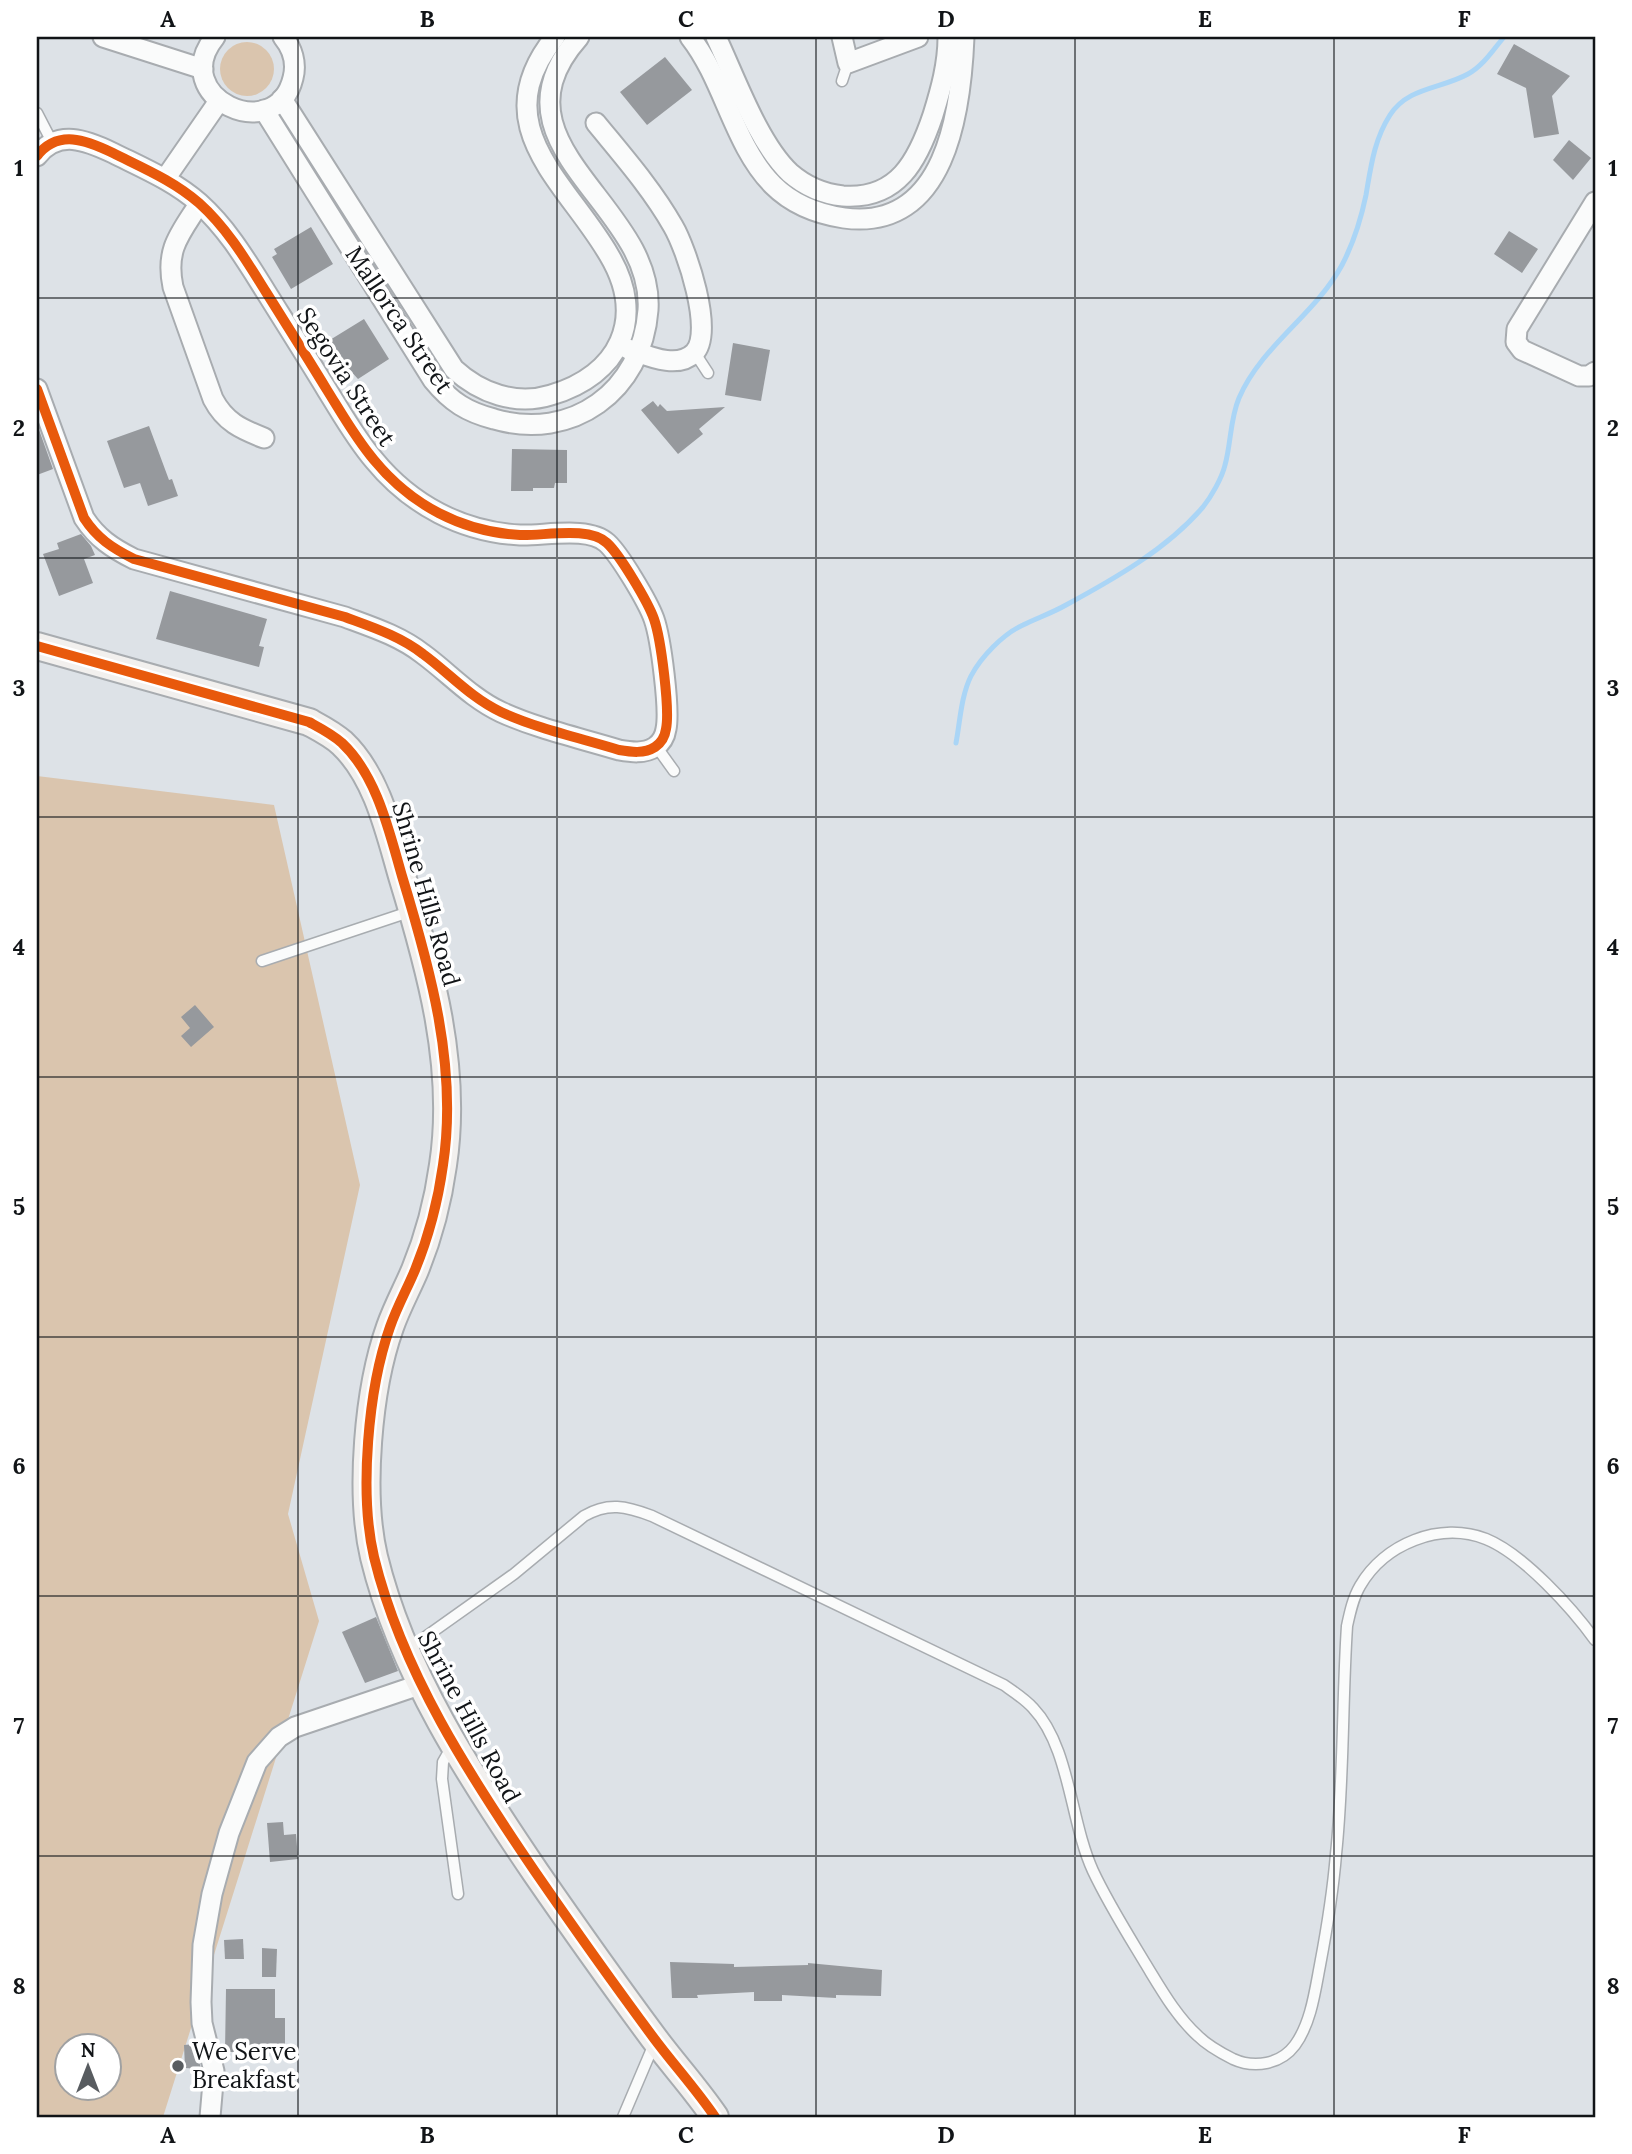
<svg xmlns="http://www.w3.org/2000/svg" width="1632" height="2154" font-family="Lora,serif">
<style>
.green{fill:#dac5ae;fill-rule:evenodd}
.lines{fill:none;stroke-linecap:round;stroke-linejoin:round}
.stream{stroke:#aad5f6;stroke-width:5}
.building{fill:#96999d}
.lane-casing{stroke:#a8acb0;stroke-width:13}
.street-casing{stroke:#a8acb0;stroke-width:23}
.secondary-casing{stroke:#a8acb0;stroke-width:30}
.lane{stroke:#fafbfb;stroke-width:10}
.street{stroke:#fafbfb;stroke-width:19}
.secondary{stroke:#f2f0ee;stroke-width:26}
.cycleway-casing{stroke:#fff;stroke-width:15}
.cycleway{stroke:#e8590c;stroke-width:10}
.grid{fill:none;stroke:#111417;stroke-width:2;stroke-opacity:0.55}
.poi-dot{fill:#585c60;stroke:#fff;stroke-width:2.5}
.labels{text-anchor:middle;stroke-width:7;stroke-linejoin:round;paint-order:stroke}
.street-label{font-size:24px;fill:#111417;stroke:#fff}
.poi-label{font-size:24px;fill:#111417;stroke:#fff;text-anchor:start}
.neatline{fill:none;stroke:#111417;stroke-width:2.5}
.grid-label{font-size:23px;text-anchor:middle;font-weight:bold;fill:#111417}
</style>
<rect width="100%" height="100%" fill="#dde2e7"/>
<!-- green -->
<g class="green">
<circle cx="247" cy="69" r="27"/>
<path d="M37,776L274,805L360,1185L288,1514L319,1621L163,2117H37ZM66,2046H108V2088H66Z"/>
</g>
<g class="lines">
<!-- stream -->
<path class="stream" d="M956,743C960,722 961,696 971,676C981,657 1003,634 1023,625C1037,618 1052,613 1066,605C1114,579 1167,549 1203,507C1211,497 1222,478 1225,465C1231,444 1230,419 1239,398C1262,345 1315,315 1342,265C1353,244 1361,219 1366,195C1371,166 1374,140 1390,115C1408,87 1441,89 1468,74C1483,66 1493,50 1504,37"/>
</g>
<!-- building -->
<g class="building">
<path d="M1514,44L1570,76L1552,96L1559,134L1534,138L1526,88L1497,74Z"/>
<path d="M665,57L692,90L647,125L620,92Z"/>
<path d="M1569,140L1591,158L1573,180L1553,160Z"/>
<path d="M311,227L333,264L291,289L272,257L277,254L274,249Z"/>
<path d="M1509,231L1538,249L1522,273L1494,254Z"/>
<path d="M364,319L389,359L358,379L348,368L342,372L325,343Z"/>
<path d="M733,343L770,350L761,401L725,395Z"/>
<path d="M653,401L658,407L660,404L667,411L725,407L699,429L703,434L678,454L641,410Z"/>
<path d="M37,424L53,469L37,475Z"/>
<path d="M149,426L169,480L172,479L178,496L148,506L140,483L124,488L107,441Z"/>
<path d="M512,449L567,450V483H555L554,488H533V491H511Z"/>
<path d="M81,534L91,546L95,555L84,559L93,583L59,596L43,554L59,549L57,543Z"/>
<path d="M170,591L267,619L259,646L264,647L259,667L156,639Z"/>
<path d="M195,1005L214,1027L191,1047L181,1036L190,1028L181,1017Z"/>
<path d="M376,1617L398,1671L365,1683L342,1632Z"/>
<path d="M283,1822L284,1835L296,1834L298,1859L270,1862L267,1823Z"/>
<path d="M243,1939L244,1959H225L224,1940Z"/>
<path d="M262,1948L277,1949L276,1977H262Z"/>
<path d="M670,1962L734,1964V1967L808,1965V1963L882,1970L881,1996L836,1995V1998L782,1995V2001H754V1992L697,1995L698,1998H672Z"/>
<path d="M226,1989H275V2018H285V2052H225Z"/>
<path d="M195,2044L201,2069L185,2068L184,2045Z"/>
</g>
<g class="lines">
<defs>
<g id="lane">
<path d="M842,81L848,63"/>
<path d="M37,113L52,142"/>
<path d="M695,353L708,373"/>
<path d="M656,746L674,771"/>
<path d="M262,961L412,911"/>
<path d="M407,1650L514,1574L584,1516C608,1502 626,1506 652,1516L1004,1685C1014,1692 1025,1699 1033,1708C1070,1747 1070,1821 1093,1871C1108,1903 1127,1933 1145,1963C1161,1989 1176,2016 1198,2036C1208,2046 1221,2053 1233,2059C1255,2069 1281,2064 1295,2045C1311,2023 1315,1991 1320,1965C1327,1928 1333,1891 1336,1854C1344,1779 1342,1702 1347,1626C1350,1612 1353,1598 1360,1586C1384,1544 1440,1521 1486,1539C1523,1554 1572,1608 1595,1640"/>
<path d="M451,1748L443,1762L442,1779L458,1894"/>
<path d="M623,2117L654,2044"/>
</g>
<g id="street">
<path d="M103,37L203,69"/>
<path d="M215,37C166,97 276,148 293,78C297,63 292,48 283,37"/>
<path d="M690,37C724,80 734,146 773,185C792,204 818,214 844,218C946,232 961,111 964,37"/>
<path d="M716,37C735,77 758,143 790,173C805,186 823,194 843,196C898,200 918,160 933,115C941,89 948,64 948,37"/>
<path d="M842,37L848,63L918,37"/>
<path d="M282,99L454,369C480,393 516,406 551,395C619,375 647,319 609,255C567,182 483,126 555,37"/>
<path d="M264,110L433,380C451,402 467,412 494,419C572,442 642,391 648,310C655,204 483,145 579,37"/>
<path d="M596,123C623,156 652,189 673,226C686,248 715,333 694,353C677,370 646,355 628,349"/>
<path d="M37,156C58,129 86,140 113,153C143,168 174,181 199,203C227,228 246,260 266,292C286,324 307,357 327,390C342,414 356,439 374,460C411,505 462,532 520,535C544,536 589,526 607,543C620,555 648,602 654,619C661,639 670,710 666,729C665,736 661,743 655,747C644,754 631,752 619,750C580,738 538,729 501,712C471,698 449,673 423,654C400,636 372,627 345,617L134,559C112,548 97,538 84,518L37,389"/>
<path d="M165,179L219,101"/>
<path d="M1595,202L1517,329L1516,342L1522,350L1579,376H1589L1595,372"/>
<path d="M199,204C180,234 165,249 173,287L213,399C225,422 241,429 264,438"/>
<path d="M210,2117L214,2071L202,2023L201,2002L203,1945L212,1894L229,1833L257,1762L279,1737L295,1727L422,1684"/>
</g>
<path id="secondary" d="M37,646L309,722C320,728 332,734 342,743C377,776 389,831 402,876C430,968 458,1067 443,1165C438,1201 429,1236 415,1270C407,1289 397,1307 390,1327C368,1389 359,1493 374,1557C402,1672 470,1776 536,1873C574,1928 613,1983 653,2037C673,2064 696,2089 715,2117"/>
</defs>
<!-- lane casing -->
<use href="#lane" class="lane-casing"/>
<!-- street casing -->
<use href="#street" class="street-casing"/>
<!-- secondary casing -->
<use href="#secondary" class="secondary-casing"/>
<!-- lane -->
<use href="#lane" class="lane"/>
<!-- street -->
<use href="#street" class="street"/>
<!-- secondary -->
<use href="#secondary" class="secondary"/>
<defs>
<g id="cycleway">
<path d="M37,156C58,129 86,140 113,153C143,168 174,181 199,203C227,228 246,260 266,292C286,324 307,357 327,390C342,414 356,439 374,460C411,505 462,532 520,535C544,536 589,526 607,543C620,555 648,602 654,619C661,639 670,710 666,729C665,736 661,743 655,747C644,754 631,752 619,750C580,738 538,729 501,712C471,698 449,673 423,654C400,636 372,627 345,617L134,559C112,548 97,538 84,518L37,389"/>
<path d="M37,646L309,722C320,728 332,734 342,743C377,776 389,831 402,876C430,968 458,1067 443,1165C438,1201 429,1236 415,1270C407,1289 397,1307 390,1327C368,1389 359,1493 374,1557C402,1672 470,1776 536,1873C574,1928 613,1983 653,2037C673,2064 696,2089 715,2117"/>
</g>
</defs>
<!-- cycleway casing -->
<use href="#cycleway" class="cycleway-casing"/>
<!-- cycleway -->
<use href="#cycleway" class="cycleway"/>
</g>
<!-- grid -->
<path class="grid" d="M298,37V2117M557,37V2117M816,37V2117M1075,37V2117M1334,37V2117M37,298H1595M37,558H1595M37,817H1595M37,1077H1595M37,1337H1595M37,1596H1595M37,1856H1595"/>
<!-- markers -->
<circle class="poi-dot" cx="178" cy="2066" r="7"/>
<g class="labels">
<!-- street labels -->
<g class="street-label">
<text transform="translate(399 320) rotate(56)" y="8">Mallorca Street</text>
<text transform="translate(346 377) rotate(57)" y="8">Segovia Street</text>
<text transform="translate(426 894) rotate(74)" y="8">Shrine Hills Road</text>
<text transform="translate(469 1717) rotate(62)" y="8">Shrine Hills Road</text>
</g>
<!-- poi labels -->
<g class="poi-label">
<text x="192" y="2060">We Serve<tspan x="192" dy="28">Breakfast</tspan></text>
</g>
</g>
<!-- border -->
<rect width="1632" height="2154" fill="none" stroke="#ffffff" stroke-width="77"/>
<!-- north arrow -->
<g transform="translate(88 2067)"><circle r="33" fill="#ffffff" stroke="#a0a1a2" stroke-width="2"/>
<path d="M0-5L12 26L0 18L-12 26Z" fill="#585c60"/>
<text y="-10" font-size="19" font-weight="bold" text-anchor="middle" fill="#111417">N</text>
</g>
<rect x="38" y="38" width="1556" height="2078" class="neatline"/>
<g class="grid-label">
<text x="168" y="27">A</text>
<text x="427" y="27">B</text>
<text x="686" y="27">C</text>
<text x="946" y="27">D</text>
<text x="1205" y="27">E</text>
<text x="1464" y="27">F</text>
<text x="19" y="176">1</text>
<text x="1613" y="176">1</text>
<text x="19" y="436">2</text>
<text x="1613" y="436">2</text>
<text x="19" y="696">3</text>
<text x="1613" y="696">3</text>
<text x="19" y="955">4</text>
<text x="1613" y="955">4</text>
<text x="19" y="1215">5</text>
<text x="1613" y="1215">5</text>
<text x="19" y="1474">6</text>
<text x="1613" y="1474">6</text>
<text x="19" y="1734">7</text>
<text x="1613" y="1734">7</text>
<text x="19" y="1994">8</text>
<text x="1613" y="1994">8</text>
<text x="168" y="2143">A</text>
<text x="427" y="2143">B</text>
<text x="686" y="2143">C</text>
<text x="946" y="2143">D</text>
<text x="1205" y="2143">E</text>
<text x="1464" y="2143">F</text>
</g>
</svg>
